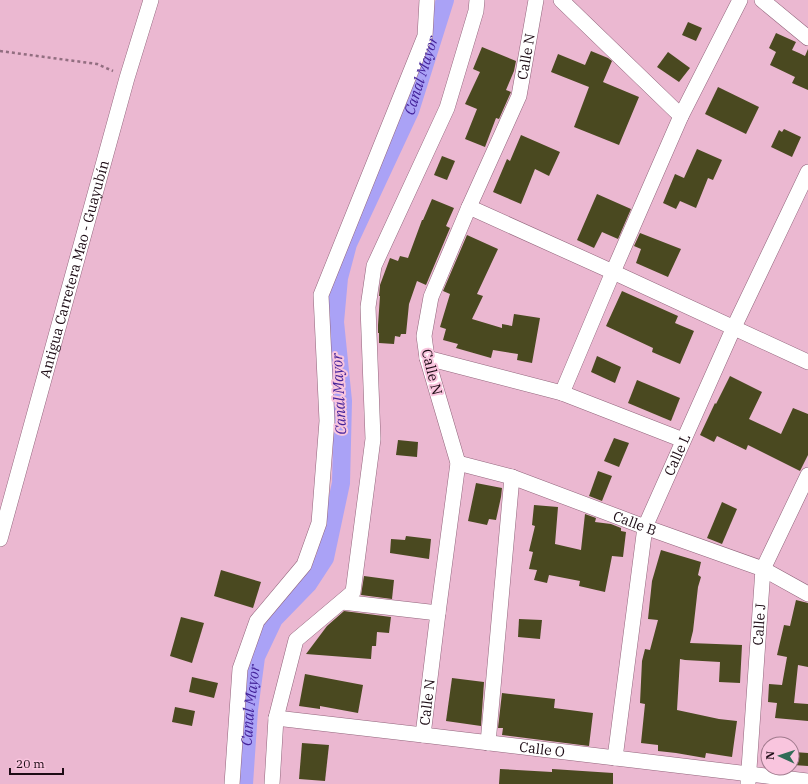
<svg xmlns="http://www.w3.org/2000/svg" width="808" height="784" font-family="'IBM Plex Serif',serif">
<style>
.lines{fill:none;stroke-linecap:round;stroke-linejoin:round}
.canal{stroke:#aaa2f6;stroke-width:18}
.building{fill:#4a4920}
.minor-casing{stroke:#92657c;stroke-width:16}
.path{stroke:#926e80;stroke-width:2.5;stroke-dasharray:3 3;stroke-linecap:butt}
.minor{stroke:#fff;stroke-width:15}
.labels{text-anchor:middle;stroke-width:4;stroke-linejoin:round;paint-order:stroke}
.street-label{font-size:14px;fill:#1d0c15;stroke:#f9c5de}
.water-label{font-size:15px;font-style:italic;fill:#44239a;stroke:#f9c5de}
</style>
<rect width="100%" height="100%" fill="#ebb8d1"/>
<g class="lines">
<!-- canal -->
<path class="canal" id="s1" d="M244,784L249,710L256,657L274,619L308,584L325,558L341,483L343,401L335,322L339,278L348,244L410,111L445,0"/>
</g>
<!-- building -->
<g class="building">
<path d="M688,22L702,28L696,41L682,35Z"/>
<path d="M776,33L796,42L792,50L799,53L805,56L808,49V90L792,83L795,77L770,65L776,52L769,48Z"/>
<path d="M482,47L516,61L514,71L506,90L511,92L499,119L496,118L485,147L465,139L477,109L465,104L480,72L473,69Z"/>
<path d="M591,51L608,58L612,61L603,82L639,97L619,145L574,127L589,87L551,72L558,54L585,65Z"/>
<path d="M668,52L690,68L679,82L657,67Z"/>
<path d="M718,87L759,107L746,134L705,114Z"/>
<path d="M784,129L801,137L792,157L771,147L779,130L782,132Z"/>
<path d="M521,135L560,152L549,176L535,169L521,204L493,192L507,159L510,161Z"/>
<path d="M697,149L722,160L713,180L708,178L696,208L680,201L676,209L663,203L675,174L684,178Z"/>
<path d="M442,156L455,161L447,180L434,175Z"/>
<path d="M597,194L631,209L618,239L602,232L594,248L577,240Z"/>
<path d="M432,199L454,208L446,226L450,228L426,285L417,281L409,304L406,334H401L400,337L395,336L394,344L379,343V333H378V325L380,296H379L380,285L390,258L398,261L400,256L408,258L422,220H423Z"/>
<path d="M640,233L681,249L668,277L636,263L641,249L634,246Z"/>
<path d="M467,235L498,249L477,294L483,296L472,319L502,328V324L512,326L514,314L540,318L532,363L517,360L518,354L493,350L491,358L456,348L458,344L443,340L446,329L440,327L450,294L443,291Z"/>
<path d="M622,291L678,316L675,323L694,331L680,364L652,352L653,348L606,326Z"/>
<path d="M597,356L621,367L615,383L591,372Z"/>
<path d="M730,376L762,392L749,419L781,434L793,408L808,414V455L800,471L748,445L746,450L717,436L714,442L700,435L715,403L716,404Z"/>
<path d="M637,380L680,398L671,421L628,403Z"/>
<path d="M614,438L629,443L619,467L604,461Z"/>
<path d="M398,440L418,442L417,457L396,455Z"/>
<path d="M598,471L612,476L602,501L589,496Z"/>
<path d="M476,483L502,488L501,497L496,520L489,519L487,525L468,521Z"/>
<path d="M722,502L737,509L722,544L707,538Z"/>
<path d="M534,505L558,507L555,544L581,550L585,514L596,518L595,522L611,524L621,528V531L626,532L623,557L612,556L605,592L579,586L580,581L549,575L547,583L534,580L537,570L529,569L533,552L529,551L535,526L532,525Z"/>
<path d="M406,536L431,539L429,559L390,553L391,539L405,540Z"/>
<path d="M661,550L701,562L698,575L701,577L698,587L693,631L690,643L742,645L740,683L719,682L720,662L685,660L680,659L677,710L719,719L737,721L732,757L706,753L705,758L676,753L658,751V745L641,743L645,704L640,703L642,661L645,649L650,650L658,620L648,619L652,581Z"/>
<path d="M221,570L261,582L253,608L214,596Z"/>
<path d="M364,576L394,580L392,599L361,595Z"/>
<path d="M796,600L808,603V667L798,665L794,703L808,704V721L775,718L777,703L768,702L769,684L782,685L787,657L777,655L784,625L790,626Z"/>
<path d="M344,611L391,617L389,633L377,632L376,646H372L371,659L306,654L327,626Z"/>
<path d="M181,617L204,623L192,663L170,656Z"/>
<path d="M519,619L542,620L540,639L518,637Z"/>
<path d="M305,674L363,685L358,713L320,706V709L299,706Z"/>
<path d="M192,677L218,683L214,698L189,692Z"/>
<path d="M452,678L484,682L481,726L446,721Z"/>
<path d="M502,693L555,699L554,708L593,713L589,746L502,735L503,728H498Z"/>
<path d="M175,707L195,711L192,726L172,722Z"/>
<path d="M302,743L329,745L325,781L299,779Z"/>
<path d="M794,752L808,753V766L793,765Z"/>
<path d="M500,769L552,772V769L613,773V784H499Z"/>
</g>
<g class="lines">
<defs>
<g id="minor">
<path d="M561,0L681,116"/>
<path d="M762,0L808,38"/>
<path d="M469,207L613,272L808,362"/>
<path d="M427,358L562,393L683,440"/>
<path d="M562,393L613,272L681,116L740,0"/>
<path id="s2" d="M458,463L512,477L645,527L763,569L808,594"/>
<path id="s3" d="M0,539L127,78L151,0"/>
<path d="M342,602L438,613"/>
<path id="s4" d="M276,718L423,735L808,781"/>
<path id="s5" d="M423,735L438,613L458,463L427,358L424,336L431,297L469,207L519,96L536,0"/>
<path d="M488,743L512,477"/>
<path id="s6" d="M615,758L645,527L734,327L808,172"/>
<path id="s7" d="M748,783L763,569L808,475"/>
<path d="M232,784L240,669L257,621L304,565L319,523L327,421L321,295L425,36L427,0"/>
<path d="M272,784L276,718L296,640L353,592L373,439L368,307L374,266L447,108L476,11L477,0"/>
</g>
</defs>
<!-- minor casing -->
<use href="#minor" class="minor-casing"/>
<!-- path -->
<path class="path" d="M0,51L97,64L113,71"/>
<!-- minor -->
<use href="#minor" class="minor"/>
</g>
<g class="labels">
<!-- street labels -->
<g class="street-label">
<text dy="5" stroke="none"><textPath href="#s5" startOffset="705">Calle N</textPath></text>
<text dy="5" stroke="none"><textPath href="#s3" startOffset="280">Antigua Carretera Mao - Guayubín</textPath></text>
<text transform="translate(432 372) rotate(76)" y="5">Calle N</text>
<text dy="5" stroke="none"><textPath href="#s6" startOffset="312">Calle L</textPath></text>
<text dy="5" stroke="none"><textPath href="#s2" startOffset="187">Calle B</textPath></text>
<text dy="5" stroke="none"><textPath href="#s7" startOffset="159">Calle J</textPath></text>
<text dy="5" stroke="none"><textPath href="#s5" startOffset="33">Calle N</textPath></text>
<text dy="5" stroke="none"><textPath href="#s4" startOffset="268">Calle O</textPath></text>
</g>
<!-- water labels -->
<g class="water-label">
<text dy="5" stroke="none"><textPath href="#s1" startOffset="751">Canal Mayor</textPath></text>
<text transform="translate(339 394) rotate(-93)" y="5">Canal Mayor</text>
<text dy="5" stroke="none"><textPath href="#s1" startOffset="79">Canal Mayor</textPath></text>
</g>
</g>
<!-- north arrow -->
<g transform="translate(780 756) rotate(273)"><circle r="19" fill="#f9c5de" stroke="#a17b8e"/>
<path d="M0-3L7 15L0 10L-7 15Z" fill="#306c57"/>
<text y="-6" font-size="11" font-weight="bold" text-anchor="middle" fill="#1d0c15">N</text>
</g>
<!-- scale -->
<path d="M10 768v6h53v-6" fill="none" stroke="#1d0c15" stroke-width="2"/>
<text x="16" y="768" font-size="12" fill="#1d0c15" stroke="#f9c5de" stroke-width="3" paint-order="stroke">20 m</text>
</svg>
